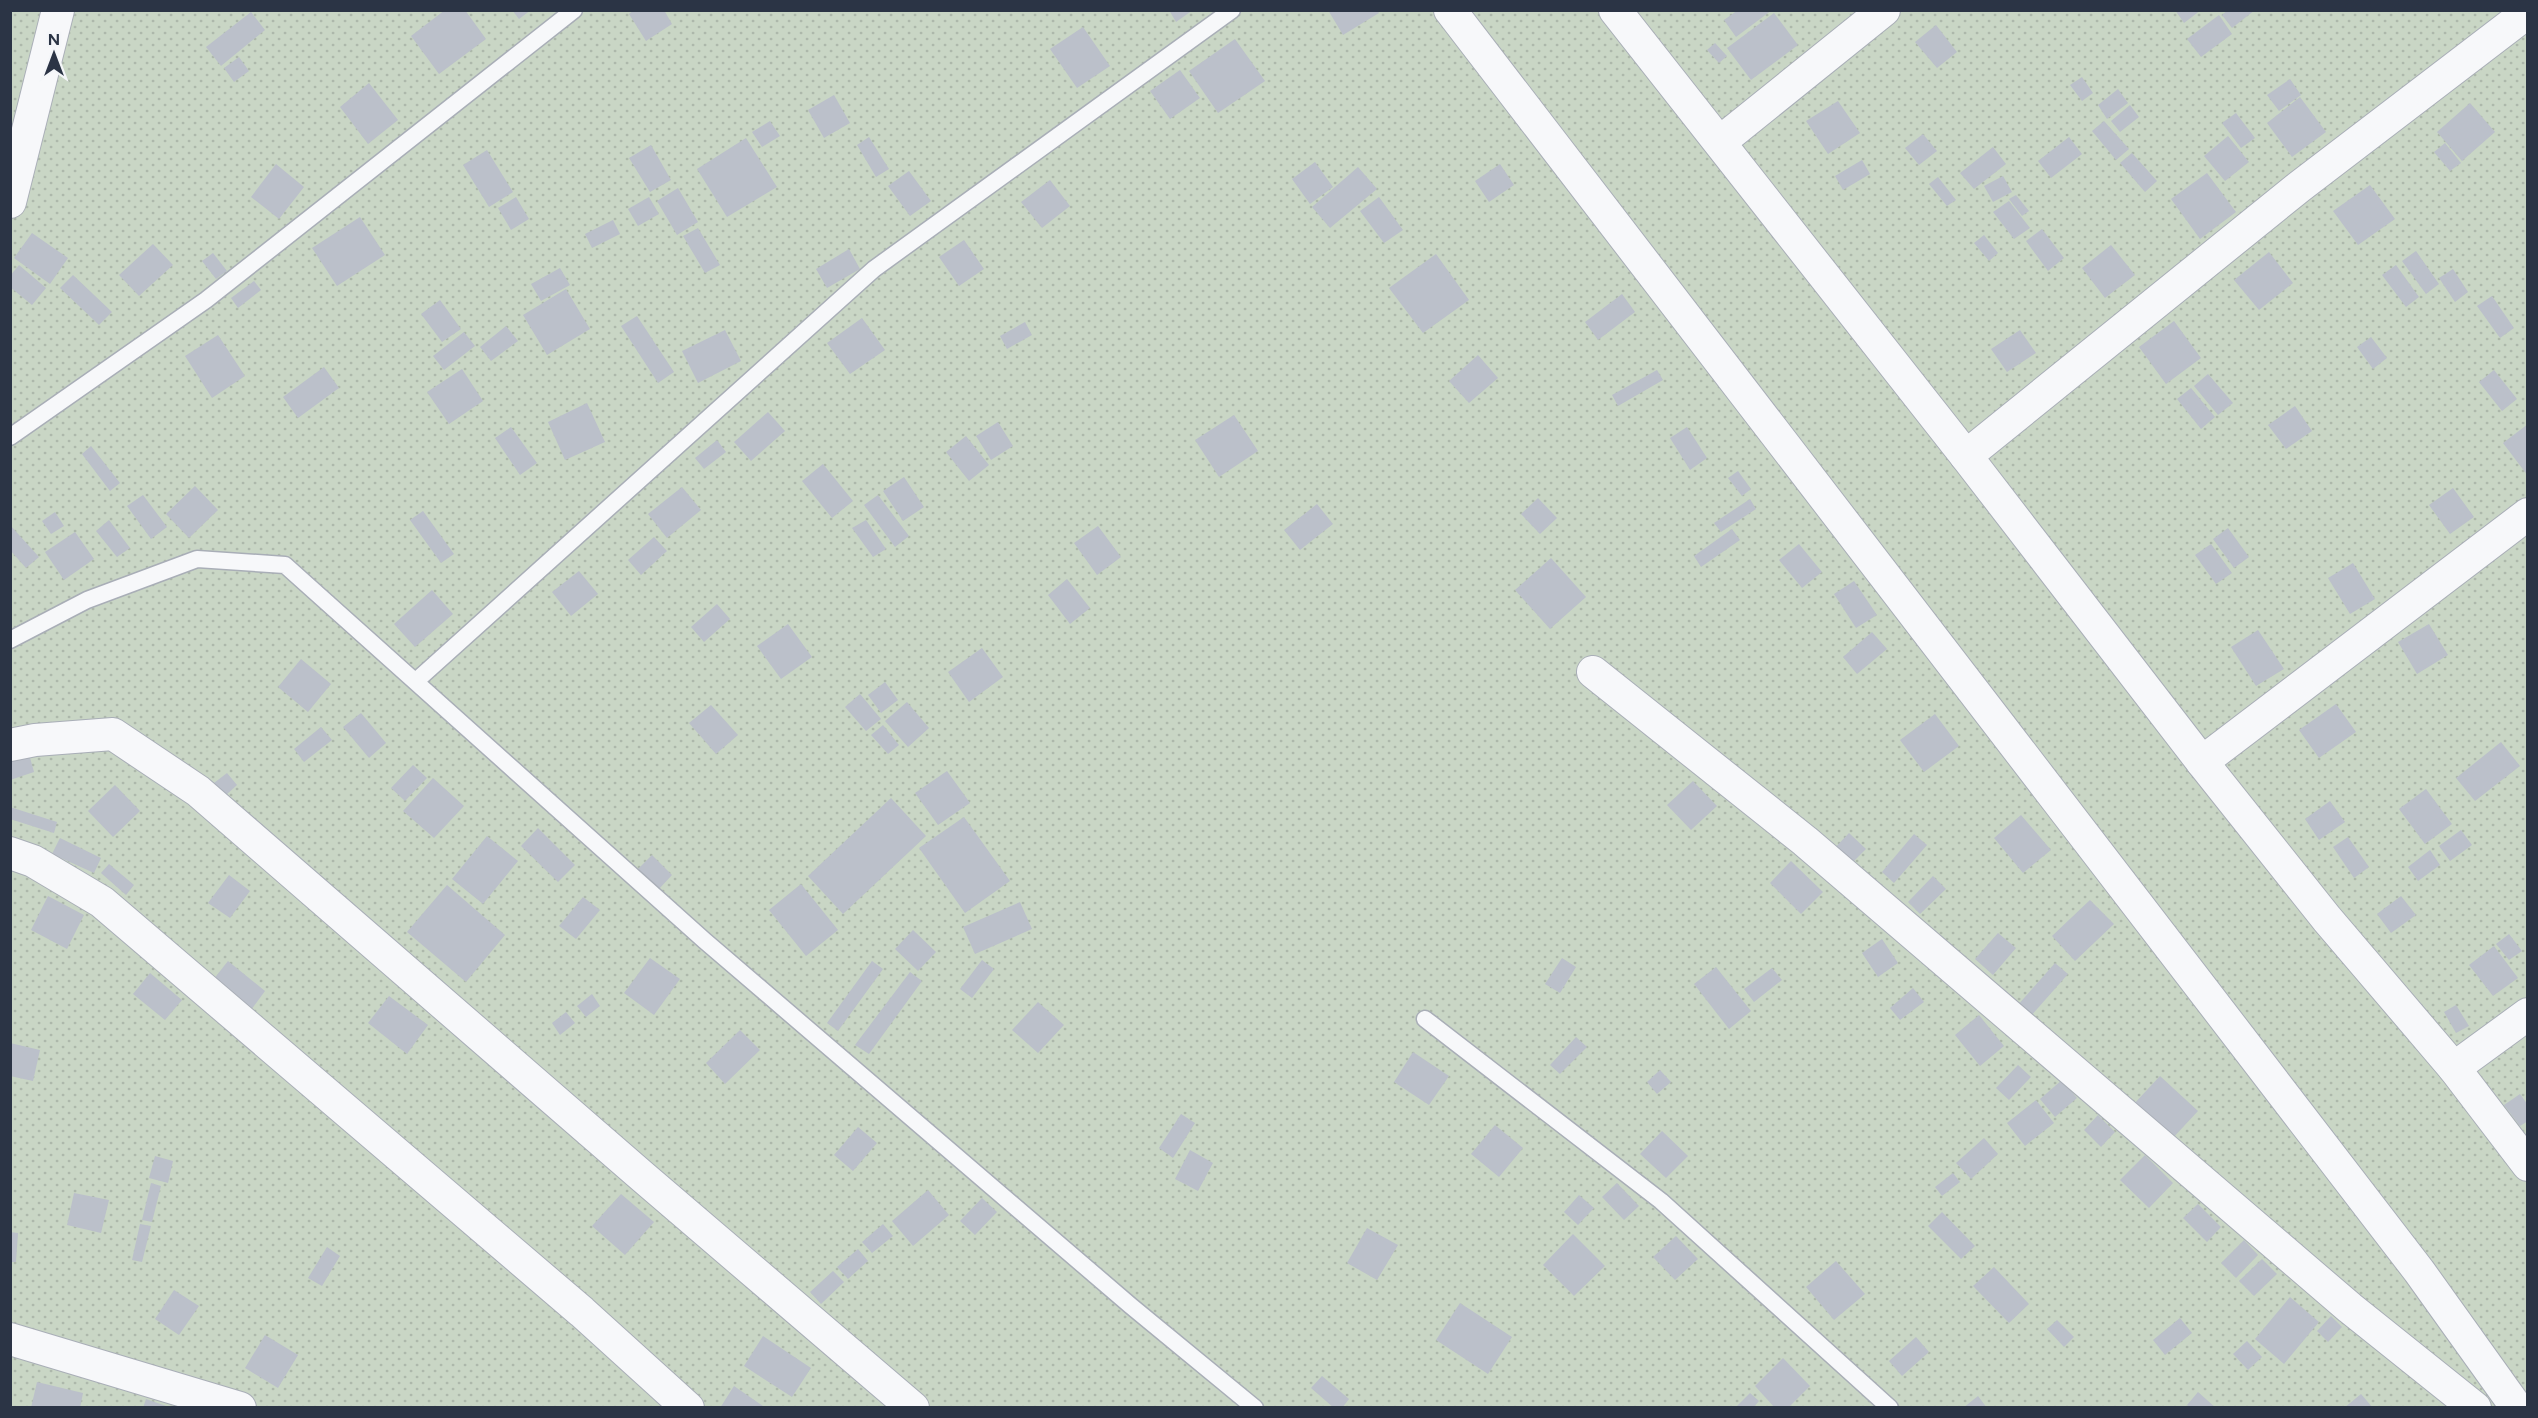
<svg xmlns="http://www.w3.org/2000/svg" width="2538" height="1418" font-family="Figtree,sans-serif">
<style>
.grass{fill:url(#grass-dots)}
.building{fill:#bbc0ca}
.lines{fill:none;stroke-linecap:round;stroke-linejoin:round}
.lane-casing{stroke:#a9aeb7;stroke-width:19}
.street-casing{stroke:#a9aeb7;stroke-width:34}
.lane{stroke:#f7f8fa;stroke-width:16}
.street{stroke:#f7f8fa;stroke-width:32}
</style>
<defs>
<pattern id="grass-dots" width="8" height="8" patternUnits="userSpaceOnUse" patternTransform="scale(1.5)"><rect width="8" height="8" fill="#c9d6c5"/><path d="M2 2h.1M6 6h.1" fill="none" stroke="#adb8ab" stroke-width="1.8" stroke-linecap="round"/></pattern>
</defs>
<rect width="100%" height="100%" fill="#e4e7ec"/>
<!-- grass -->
<rect class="grass" x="11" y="11" width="2516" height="1396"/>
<!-- building -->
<g class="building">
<path d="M445,10H465L486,39L439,74L411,36Z"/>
<path d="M512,10H531L519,19Z"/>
<path d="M634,10H664L672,24L646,41L629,14Z"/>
<path d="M1169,10H1193L1176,22Z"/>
<path d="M1328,10H1377L1379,13L1343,35Z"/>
<path d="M1738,10H1772L1736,37L1724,20Z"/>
<path d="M2175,10H2201L2184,23Z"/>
<path d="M2228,10H2255L2232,28L2222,15Z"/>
<path d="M251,12L265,30L221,66L206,47Z"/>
<path d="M1774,13L1798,45L1751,80L1727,48Z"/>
<path d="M2219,15L2232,34L2201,57L2187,39Z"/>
<path d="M1936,25L1957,52L1937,68L1915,42Z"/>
<path d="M1083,27L1110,66L1077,88L1050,49Z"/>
<path d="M1235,39L1265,81L1218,113L1189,71Z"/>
<path d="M1715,43L1727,56L1719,63L1707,50Z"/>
<path d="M239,57L249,71L234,82L224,68Z"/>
<path d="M1180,70L1200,98L1170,119L1150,91Z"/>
<path d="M2082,77L2093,93L2082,101L2070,85Z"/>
<path d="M2290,79L2301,95L2279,111L2267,95Z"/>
<path d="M369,83L398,120L368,144L340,107Z"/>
<path d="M2118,89L2128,103L2107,119L2098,105Z"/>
<path d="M834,95L850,123L824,138L808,110Z"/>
<path d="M2300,97L2326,132L2292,157L2267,123Z"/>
<path d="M1838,101L1860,133L1828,154L1806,121Z"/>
<path d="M2470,103L2495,132L2462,161L2437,132Z"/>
<path d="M2130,105L2139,117L2120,132L2111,121Z"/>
<path d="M2236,113L2255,138L2241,148L2222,123Z"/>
<path d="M770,121L780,136L762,147L752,132Z"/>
<path d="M2104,121L2129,149L2116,160L2092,131Z"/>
<path d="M1923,134L1937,151L1919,165L1905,148Z"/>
<path d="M2228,136L2249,162L2225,181L2204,156Z"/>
<path d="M869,137L889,169L876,177L857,145Z"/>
<path d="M2069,137L2082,154L2051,178L2038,161Z"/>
<path d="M746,138L777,187L727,217L697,169Z"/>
<path d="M2445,143L2461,163L2450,171L2434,152Z"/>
<path d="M651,145L671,180L650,192L629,158Z"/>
<path d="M1993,147L2006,164L1974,189L1960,173Z"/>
<path d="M487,150L513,192L489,207L463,165Z"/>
<path d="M2132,153L2157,181L2145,192L2120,163Z"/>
<path d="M1862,160L1870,174L1843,190L1835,176Z"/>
<path d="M1315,162L1333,187L1310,204L1292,179Z"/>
<path d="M276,164L304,187L279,219L251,197Z"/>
<path d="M1500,164L1514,185L1489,202L1475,181Z"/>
<path d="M1358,167L1377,189L1330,228L1312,207Z"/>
<path d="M909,171L931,201L910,216L888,186Z"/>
<path d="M2207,173L2236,212L2200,239L2171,199Z"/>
<path d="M2003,176L2012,192L1993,202L1984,186Z"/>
<path d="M1938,177L1956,200L1947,206L1929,184Z"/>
<path d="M1050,180L1070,206L1042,228L1021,202Z"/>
<path d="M2370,185L2395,219L2358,245L2333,211Z"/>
<path d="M678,188L698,222L677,235L657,201Z"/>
<path d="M2016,195L2029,211L2022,216L2009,199Z"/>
<path d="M516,197L529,219L511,230L498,208Z"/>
<path d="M649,197L659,214L638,226L628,209Z"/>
<path d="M1379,197L1403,230L1384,243L1360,211Z"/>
<path d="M2009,201L2030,228L2014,239L1993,212Z"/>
<path d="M360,217L385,255L337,286L312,248Z"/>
<path d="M613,220L620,234L592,248L585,234Z"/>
<path d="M698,228L720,265L705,273L683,236Z"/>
<path d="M2042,229L2064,258L2048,271L2026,241Z"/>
<path d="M32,233L68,258L50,284L14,258Z"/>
<path d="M1984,235L1998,253L1989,261L1974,243Z"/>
<path d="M964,240L984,269L959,286L939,257Z"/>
<path d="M153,244L173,265L139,296L119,275Z"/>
<path d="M2111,245L2135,275L2105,298L2082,268Z"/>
<path d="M849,249L860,269L827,288L816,269Z"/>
<path d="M2416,251L2439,284L2426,294L2402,261Z"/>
<path d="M2269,252L2293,283L2259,310L2234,280Z"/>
<path d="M213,253L227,271L216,279L202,261Z"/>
<path d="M1436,254L1469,300L1423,333L1389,288Z"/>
<path d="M19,265L46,288L32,305L10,287V276Z"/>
<path d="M2396,265L2419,297L2406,307L2382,275Z"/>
<path d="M560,268L570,285L541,301L531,284Z"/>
<path d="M2453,269L2468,292L2455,302L2439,278Z"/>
<path d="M73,275L112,312L99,325L60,288Z"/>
<path d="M254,281L261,290L238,308L231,298Z"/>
<path d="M566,289L590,329L547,355L523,315Z"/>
<path d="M1622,294L1635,312L1598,340L1585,322Z"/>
<path d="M2492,296L2514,328L2500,338L2477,306Z"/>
<path d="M440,300L461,329L442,342L421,314Z"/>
<path d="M637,316L674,372L658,383L621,326Z"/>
<path d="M862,318L885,350L850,374L827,343Z"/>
<path d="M2174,321L2201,358L2166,384L2139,347Z"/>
<path d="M1025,322L1032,335L1007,349L1000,336Z"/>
<path d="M506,326L518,341L491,361L480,347Z"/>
<path d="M725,330L741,361L698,383L682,351Z"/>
<path d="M2020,330L2036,353L2007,372L1991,349Z"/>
<path d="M464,332L475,346L444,370L433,356Z"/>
<path d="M218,335L245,376L212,398L185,356Z"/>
<path d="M2371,337L2387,358L2373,369L2357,347Z"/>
<path d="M1478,355L1498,378L1469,403L1449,381Z"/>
<path d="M324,367L339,388L298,418L283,397Z"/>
<path d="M462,369L483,401L449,424L427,392Z"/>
<path d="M1657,370L1663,380L1618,406L1612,395Z"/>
<path d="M2494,370L2517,399L2502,411L2479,382Z"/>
<path d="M2208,374L2233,403L2218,415L2194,386Z"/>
<path d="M2191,388L2215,417L2201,429L2177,399Z"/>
<path d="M587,403L605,442L565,460L548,422Z"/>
<path d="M2295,406L2312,431L2286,449L2268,425Z"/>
<path d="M768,412L785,431L751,461L734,442Z"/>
<path d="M1234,415L1258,451L1219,477L1195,440Z"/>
<path d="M998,422L1013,446L991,460L976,436Z"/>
<path d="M2528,424V476L2503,443Z"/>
<path d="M511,427L537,463L520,475L495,438Z"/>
<path d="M1687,427L1707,458L1690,470L1670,438Z"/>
<path d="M966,436L989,465L969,481L946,452Z"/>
<path d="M717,440L726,452L704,469L695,458Z"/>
<path d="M91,446L120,483L110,491L82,454Z"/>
<path d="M823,464L853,501L832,518L802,481Z"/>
<path d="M1738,471L1751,489L1742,496L1728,478Z"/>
<path d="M904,477L924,507L903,521L883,491Z"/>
<path d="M195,486L218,510L189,538L166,514Z"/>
<path d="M682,487L701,510L667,538L648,514Z"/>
<path d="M2453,488L2474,517L2450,534L2429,505Z"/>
<path d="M143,495L167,527L151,539L127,506Z"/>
<path d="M878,495L909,536L895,547L864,505Z"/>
<path d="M1538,498L1557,518L1540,534L1521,514Z"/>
<path d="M1750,499L1756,509L1721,532L1714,523Z"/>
<path d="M1317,504L1333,524L1300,550L1284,530Z"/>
<path d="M423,511L454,554L441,563L410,520Z"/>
<path d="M55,512L64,526L51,534L42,521Z"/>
<path d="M109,520L130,548L117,557L96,531Z"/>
<path d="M866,520L886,549L873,557L852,528Z"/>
<path d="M10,525L39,557L26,568L10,550Z"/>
<path d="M1098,526L1121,557L1097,575L1074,543Z"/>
<path d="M2228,528L2249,557L2234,568L2213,539Z"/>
<path d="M1732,529L1740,540L1701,567L1694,556Z"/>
<path d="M75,532L94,559L64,580L45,552Z"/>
<path d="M654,537L667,551L641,575L628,560Z"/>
<path d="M1799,544L1822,572L1802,588L1779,560Z"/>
<path d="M2211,544L2232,573L2216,584L2195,555Z"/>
<path d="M1551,558L1586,597L1550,629L1515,590Z"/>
<path d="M2353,563L2375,599L2350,614L2328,578Z"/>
<path d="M579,571L598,594L571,616L552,592Z"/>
<path d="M1067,579L1090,608L1070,624L1048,595Z"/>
<path d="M1854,581L1877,615L1856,628L1834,594Z"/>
<path d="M432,590L453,614L415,647L394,624Z"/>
<path d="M717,604L730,619L704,642L691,627Z"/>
<path d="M788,624L812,657L781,679L757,646Z"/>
<path d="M2429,624L2448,655L2417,674L2398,642Z"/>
<path d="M2258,630L2284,669L2256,686L2231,647Z"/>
<path d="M1872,632L1887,649L1857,674L1843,657Z"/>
<path d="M982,648L1003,677L969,702L948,672Z"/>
<path d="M301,659L331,684L308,712L278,687Z"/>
<path d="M885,682L898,700L881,713L868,695Z"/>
<path d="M860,694L881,719L866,731L845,707Z"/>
<path d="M907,702L929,728L908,747L885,721Z"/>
<path d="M2336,704L2356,732L2319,758L2299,730Z"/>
<path d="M711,705L738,735L716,754L689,723Z"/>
<path d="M361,713L386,743L369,758L343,727Z"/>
<path d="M1935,714L1959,746L1924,772L1900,740Z"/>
<path d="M883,725L899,745L888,754L871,735Z"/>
<path d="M321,727L332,740L304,762L294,749Z"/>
<path d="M2501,742L2520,766L2475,801L2456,778Z"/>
<path d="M29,754L34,772L10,780V760Z"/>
<path d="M413,765L427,778L405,801L391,788Z"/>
<path d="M947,771L970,803L938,825L915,793Z"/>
<path d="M227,773L237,785L225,796L214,783Z"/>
<path d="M433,778L464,806L434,838L403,811Z"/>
<path d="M1693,781L1717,806L1691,830L1667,805Z"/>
<path d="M115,785L140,811L113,837L88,811Z"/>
<path d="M2426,789L2452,824L2425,844L2399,809Z"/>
<path d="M891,798L926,836L843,914L808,876Z"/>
<path d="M2330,801L2345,822L2319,840L2305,819Z"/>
<path d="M10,807L57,822L54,833L10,819Z"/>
<path d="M2021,815L2051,850L2023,873L1994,838Z"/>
<path d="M964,817L1010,881L965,913L919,848Z"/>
<path d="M538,828L575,865L558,882L521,846Z"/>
<path d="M2461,830L2472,845L2450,861L2439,846Z"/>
<path d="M1849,833L1866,849L1847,868L1831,852Z"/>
<path d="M1914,834L1927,845L1894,883L1882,872Z"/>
<path d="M487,836L518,861L483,904L452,879Z"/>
<path d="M2348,837L2369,867L2354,878L2333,847Z"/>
<path d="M60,838L101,858L94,873L52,854Z"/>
<path d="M2430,850L2440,865L2418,881L2408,867Z"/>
<path d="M652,855L672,875L659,889L638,869Z"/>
<path d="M1791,861L1823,892L1801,914L1770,883Z"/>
<path d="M109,864L134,885L126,895L101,873Z"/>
<path d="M229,875L250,891L230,918L208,903Z"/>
<path d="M1933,876L1946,889L1920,914L1908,902Z"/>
<path d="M801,884L838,930L806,956L769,910Z"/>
<path d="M447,885L505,935L466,982L407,932Z"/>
<path d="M48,896L84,915L67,949L31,930Z"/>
<path d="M2401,896L2416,915L2391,933L2377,914Z"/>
<path d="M583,897L600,910L576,939L559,926Z"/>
<path d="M2090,900L2114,924L2075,961L2052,936Z"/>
<path d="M1020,902L1032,929L975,954L963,927Z"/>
<path d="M913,930L936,952L918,971L895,949Z"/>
<path d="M1998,933L2016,948L1993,975L1975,959Z"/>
<path d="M2509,934L2522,951L2509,960L2496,944Z"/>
<path d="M1882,939L1898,963L1878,977L1862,953Z"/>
<path d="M2494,946L2518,978L2493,996L2469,965Z"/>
<path d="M650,958L680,979L654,1015L624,993Z"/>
<path d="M1562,958L1576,967L1560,993L1545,984Z"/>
<path d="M982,960L994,969L972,998L960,989Z"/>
<path d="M228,961L265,991L251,1010L213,980Z"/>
<path d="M872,961L883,969L838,1031L827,1023Z"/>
<path d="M2055,963L2068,974L2030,1017L2017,1006Z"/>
<path d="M1716,967L1751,1011L1729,1029L1694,984Z"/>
<path d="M1772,968L1782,980L1754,1002L1744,989Z"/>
<path d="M910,972L922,981L869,1054L855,1045Z"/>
<path d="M150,973L182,1000L165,1020L133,994Z"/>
<path d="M1913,988L1924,1002L1900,1020L1890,1008Z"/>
<path d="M592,994L600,1006L586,1017L577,1006Z"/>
<path d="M389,996L428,1025L407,1054L368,1023Z"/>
<path d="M1038,1002L1064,1025L1038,1053L1012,1030Z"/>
<path d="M2456,1005L2469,1026L2456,1033L2444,1012Z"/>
<path d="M566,1012L575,1023L560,1035L552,1023Z"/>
<path d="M1979,1015L2004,1046L1980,1066L1955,1035Z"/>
<path d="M740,1030L760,1050L725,1084L706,1063Z"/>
<path d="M1576,1037L1587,1047L1560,1074L1550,1065Z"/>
<path d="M10,1043L40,1050L33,1081L10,1076Z"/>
<path d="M1413,1052L1449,1076L1429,1105L1394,1082Z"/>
<path d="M2018,1065L2031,1077L2009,1100L1996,1088Z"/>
<path d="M1660,1070L1671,1082L1657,1094L1647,1082Z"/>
<path d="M2160,1076L2198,1111L2171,1140L2133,1105Z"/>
<path d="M2062,1080L2077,1098L2055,1117L2040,1099Z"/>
<path d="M2520,1094L2528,1105V1121L2520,1126L2504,1105Z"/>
<path d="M2036,1100L2054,1123L2025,1146L2007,1123Z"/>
<path d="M1181,1114L1195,1123L1173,1158L1159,1148Z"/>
<path d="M2098,1115L2115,1132L2101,1147L2084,1130Z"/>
<path d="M1495,1125L1523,1148L1499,1177L1471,1154Z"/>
<path d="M858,1127L877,1143L853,1171L834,1155Z"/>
<path d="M1662,1131L1688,1156L1666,1178L1640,1154Z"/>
<path d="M1984,1138L1998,1154L1971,1179L1956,1163Z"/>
<path d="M1190,1150L1213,1163L1198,1191L1175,1179Z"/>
<path d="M2145,1155L2173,1183L2149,1208L2120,1180Z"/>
<path d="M155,1156L173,1161L168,1183L149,1178Z"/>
<path d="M1953,1173L1960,1182L1942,1196L1935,1187Z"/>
<path d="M151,1183L161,1186L152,1222L142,1220Z"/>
<path d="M1617,1183L1639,1206L1624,1220L1602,1197Z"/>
<path d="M928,1190L949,1215L913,1246L892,1221Z"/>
<path d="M74,1193L109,1200L101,1233L67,1225Z"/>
<path d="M621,1194L654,1222L625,1255L592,1226Z"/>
<path d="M1579,1195L1594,1208L1578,1225L1564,1212Z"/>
<path d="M982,1198L997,1212L975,1235L960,1221Z"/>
<path d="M2198,1204L2221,1227L2207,1242L2183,1218Z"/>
<path d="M1942,1212L1975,1246L1961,1259L1928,1226Z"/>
<path d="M140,1224L151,1226L142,1262L132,1260Z"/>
<path d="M883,1224L893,1236L872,1253L862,1242Z"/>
<path d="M1367,1228L1398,1245L1377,1280L1347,1263Z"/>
<path d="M10,1232L18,1233L16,1262H10Z"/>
<path d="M1573,1234L1605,1266L1574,1296L1543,1265Z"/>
<path d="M1676,1236L1698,1259L1675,1280L1653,1257Z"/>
<path d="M2244,1240L2258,1255L2236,1278L2221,1263Z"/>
<path d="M327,1247L340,1256L322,1286L308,1278Z"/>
<path d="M858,1249L868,1261L848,1279L837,1267Z"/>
<path d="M2262,1259L2277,1274L2254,1296L2239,1281Z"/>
<path d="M1836,1261L1865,1294L1834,1320L1806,1287Z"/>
<path d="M1994,1267L2029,1304L2009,1323L1973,1286Z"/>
<path d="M833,1271L844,1282L821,1304L810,1292Z"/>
<path d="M174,1290L199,1306L179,1335L155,1319Z"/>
<path d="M2290,1297L2319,1322L2284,1364L2255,1339Z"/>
<path d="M1460,1303L1512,1337L1488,1374L1436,1340Z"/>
<path d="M2331,1316L2342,1327L2328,1342L2317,1331Z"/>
<path d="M2180,1318L2192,1333L2165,1355L2153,1340Z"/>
<path d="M2057,1320L2074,1337L2064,1347L2047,1329Z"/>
<path d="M265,1335L298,1355L278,1388L245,1368Z"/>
<path d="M763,1336L811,1368L792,1397L744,1366Z"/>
<path d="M1916,1337L1929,1352L1902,1376L1889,1361Z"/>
<path d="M2247,1341L2262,1357L2248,1370L2233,1354Z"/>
<path d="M1783,1358L1810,1386L1788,1408H1775L1755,1386Z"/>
<path d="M1322,1376L1349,1399L1342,1408H1334L1311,1388Z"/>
<path d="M37,1382L83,1393L80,1408H31Z"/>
<path d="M734,1386L766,1408H720Z"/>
<path d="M2198,1392L2216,1408H2190L2187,1405Z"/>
<path d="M1750,1393L1759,1401L1753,1408H1735Z"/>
<path d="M2361,1394L2373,1408H2344Z"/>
<path d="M1978,1396L1987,1408H1963Z"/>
<path d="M146,1399L169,1407V1408H143Z"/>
</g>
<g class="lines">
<defs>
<g id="lane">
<path d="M10,437L206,300L574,10"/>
<path d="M10,640L87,600L197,559L285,565L705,941L1131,1306L1255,1408"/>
<path d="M416,681L874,269L1232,10"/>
<path d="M1425,1019L1661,1201L1890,1408"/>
</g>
<g id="street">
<path d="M1450,10L2419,1271L2517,1408"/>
<path d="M1615,10L1966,456L2202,762L2327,919L2454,1068L2528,1165"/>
<path d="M1720,142L1884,10"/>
<path d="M10,202L58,10"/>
<path d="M1966,456L2299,187L2528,12"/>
<path d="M1593,672L1805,841L2350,1308L2475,1408"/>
<path d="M10,745L35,740L113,734L198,791L643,1177L913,1408"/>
<path d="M2202,762L2528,514"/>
<path d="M10,853L33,861L102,902L582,1312L688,1408"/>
<path d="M2454,1068L2528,1014"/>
<path d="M10,1339L240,1408"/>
</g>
</defs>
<!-- lane casing -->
<use href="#lane" class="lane-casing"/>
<!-- street casing -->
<use href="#street" class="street-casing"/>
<!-- lane -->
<use href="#lane" class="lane"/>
<!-- street -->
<use href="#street" class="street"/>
</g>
<!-- border -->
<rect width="2538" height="1418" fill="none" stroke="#2b3445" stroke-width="24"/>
<!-- north arrow -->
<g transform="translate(54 54)" stroke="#f4f6f9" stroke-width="4.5" paint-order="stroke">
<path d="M0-4.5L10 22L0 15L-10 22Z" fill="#2b3445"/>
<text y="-9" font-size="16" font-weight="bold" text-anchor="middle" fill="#2b3445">N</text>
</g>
</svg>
